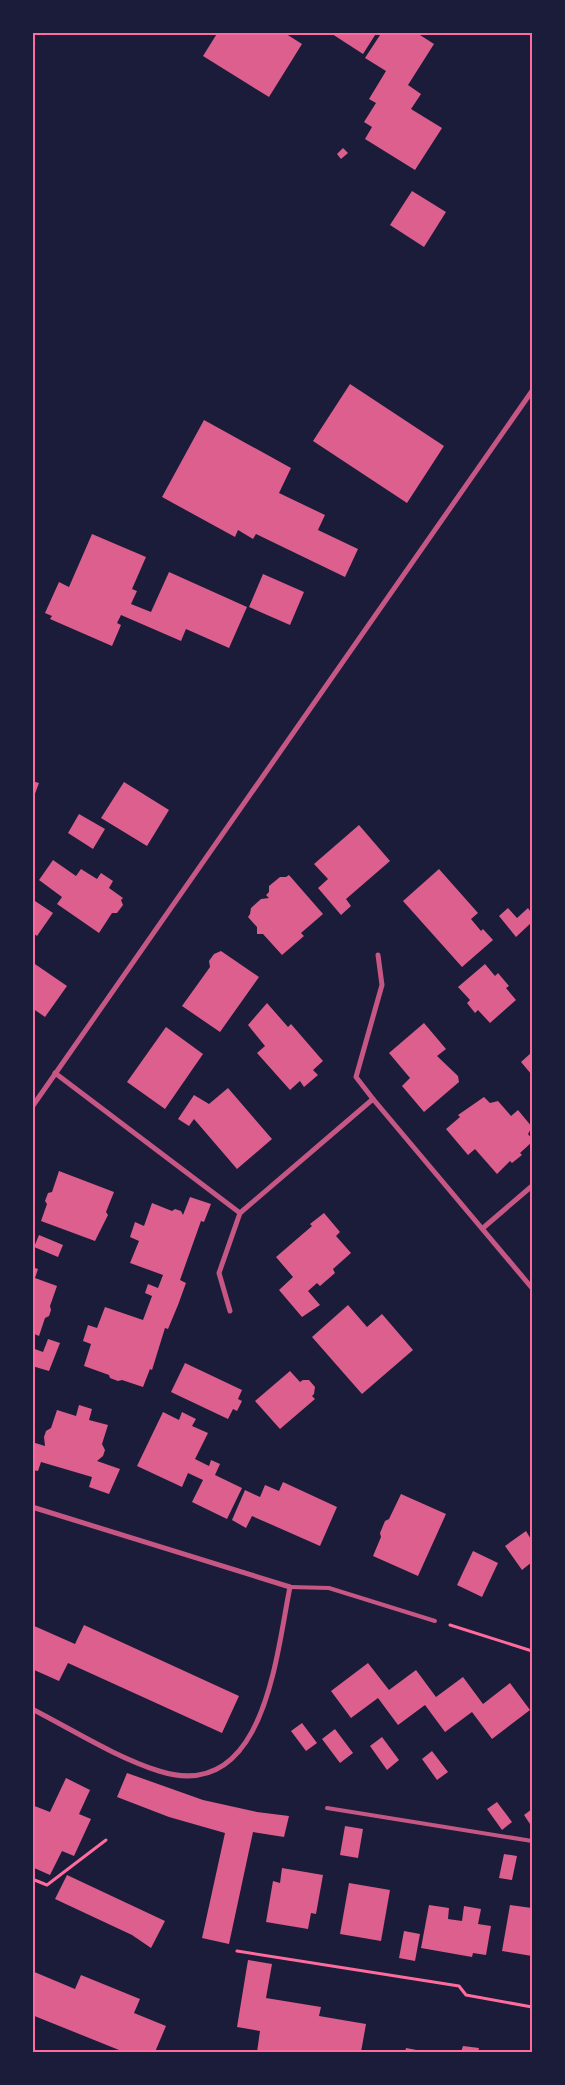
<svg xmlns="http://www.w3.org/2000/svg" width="565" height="2085" font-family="'Source Sans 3',sans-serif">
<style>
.building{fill:#dd5f8e}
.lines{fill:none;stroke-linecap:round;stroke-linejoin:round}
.path{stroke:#ff6b9d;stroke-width:3}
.service{stroke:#c65784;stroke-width:4}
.minor{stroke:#c65784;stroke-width:5}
.neatline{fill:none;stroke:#ff6b9d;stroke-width:2}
</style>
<rect width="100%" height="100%" fill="#1b1b3a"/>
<!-- building -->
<g class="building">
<path d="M218,32H283L302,44L269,97L203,56Z"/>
<path d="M329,32H377L363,54Z"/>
<path d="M382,32H422L420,35L434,44L408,85L421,94L411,109L442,128L415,170L365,139L372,127L364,122L376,103L369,99L386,71L365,58Z"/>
<path d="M343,148L348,153L341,159L337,154Z"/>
<path d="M412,191L446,212L424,247L390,225Z"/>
<path d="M350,384L444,446L407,503L313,441Z"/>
<path d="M204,420L291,468L279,493L325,515L318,530L358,549L345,577L256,534L253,539L238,530L235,537L162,497Z"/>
<path d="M92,534L146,557L132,589L137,591L131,604L151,612L169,572L247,607L229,648L186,629L181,641L121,615L117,623L121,625L112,646L50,619L52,616L45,613L59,582L69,587Z"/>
<path d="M263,574L304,592L290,625L249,607Z"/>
<path d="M32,781L39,783L33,799H32Z"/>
<path d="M124,782L169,810L147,846L101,818Z"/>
<path d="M79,814L105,829L93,849L68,833Z"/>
<path d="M359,825L390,861L346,899L351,906L341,915L318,888L328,879L314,864Z"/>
<path d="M53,860L76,876L81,869L97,879L101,873L113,881L109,888L123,898L121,900L123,905L117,913H112L99,933L57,904L62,897L39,880Z"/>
<path d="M439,869L478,913L471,919L481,931L483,929L493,940L462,967L403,901Z"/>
<path d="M289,875L323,914L301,933L304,936L282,955L263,934H257V927L248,917L250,914L251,908L261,899L269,898L266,895L269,892V886L280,877H286Z"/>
<path d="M32,899L53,913L37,936L32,932Z"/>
<path d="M508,908L517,918L528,908L532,914V922L516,937L499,916Z"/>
<path d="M221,951L259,977L220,1032L182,1006L210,967L209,961L214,954Z"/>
<path d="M32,962L67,986L45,1017L32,1008Z"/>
<path d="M485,964L495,976L498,973L509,986L506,988L516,1000L490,1023L478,1010L475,1013L467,1003L470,1000L458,987Z"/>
<path d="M267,1003L288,1027L291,1024L323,1061L313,1070L318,1075L304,1087L300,1081L290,1090L257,1053L265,1046L248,1025Z"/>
<path d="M424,1023L446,1049L437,1056L458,1076L459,1082L424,1112L402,1086L410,1078L389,1053Z"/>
<path d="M166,1027L203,1054L165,1109L127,1082Z"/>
<path d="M532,1052V1075L521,1062Z"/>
<path d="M228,1088L272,1139L237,1169L194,1119L189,1126L178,1119L194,1095L209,1104Z"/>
<path d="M484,1097L490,1103L498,1101L511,1116L518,1110L532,1127L528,1134L532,1139V1142L520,1153L522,1155L512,1163L510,1161L497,1174L475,1149L468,1155L446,1129L460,1117L458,1115Z"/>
<path d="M59,1171L114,1192L106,1212L108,1215L95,1241L41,1221L47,1204L45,1201L48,1193L52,1192Z"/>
<path d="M190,1197L211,1204L204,1222L201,1221L180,1280L186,1283L178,1305L168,1329L165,1328L152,1370L150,1369L143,1387L122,1380L118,1381L110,1378L109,1375L84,1366L91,1344L83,1341L88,1325L97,1328L105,1307L143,1320L152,1296L145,1293L148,1284L158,1288L163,1275L130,1263L139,1241L130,1237L135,1222L144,1226L152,1203L172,1211L175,1209L181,1211L183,1215Z"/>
<path d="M324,1213L340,1232L336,1236L351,1253L333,1269L335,1273L320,1286L317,1283L308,1291L320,1305L302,1317L279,1290L293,1277L276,1257L312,1226L310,1224Z"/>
<path d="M39,1235L63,1245L58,1257L34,1247Z"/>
<path d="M32,1267L38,1269L35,1278L57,1286L50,1306L51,1310L49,1316L45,1318L39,1336L32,1333Z"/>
<path d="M348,1305L367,1327L382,1314L413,1350L362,1394L312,1337Z"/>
<path d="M48,1339L60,1343L49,1371L32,1366V1348L43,1352Z"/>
<path d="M185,1363L242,1390L238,1399L242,1401L237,1411L233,1409L228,1419L171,1392Z"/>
<path d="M290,1371L300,1382L303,1380H309L315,1387L314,1394L312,1396L315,1399L280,1429L255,1401Z"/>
<path d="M79,1405L92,1409L89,1420L108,1425L102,1444L105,1450L103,1456L97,1461L120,1469L109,1494L89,1487L92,1477L41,1462L38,1471L32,1470V1442L45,1446L44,1437L46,1431L51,1428L57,1410L76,1416Z"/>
<path d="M163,1412L179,1420L182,1412L196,1419L192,1426L208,1433L195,1459L209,1466L211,1460L220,1464L215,1475L242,1488L227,1519L192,1502L203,1480L188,1473L182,1487L137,1466Z"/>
<path d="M283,1482L337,1507L320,1546L252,1516L246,1528L232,1520L245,1490L260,1497L265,1485L279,1491Z"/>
<path d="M401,1494L446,1514L418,1576L373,1556L381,1537L380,1533L385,1521L389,1519Z"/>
<path d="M526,1531L532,1541V1562L522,1570L505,1546Z"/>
<path d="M473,1551L498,1563L482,1597L457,1585Z"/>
<path d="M32,1625L75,1644L84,1625L239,1696L222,1733L68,1663L59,1681L32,1669Z"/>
<path d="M368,1663L389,1690L416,1670L436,1697L463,1677L483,1704L510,1683L530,1710L492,1739L472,1712L445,1732L425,1705L398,1725L378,1698L351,1718L331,1691Z"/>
<path d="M302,1723L317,1743L306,1751L291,1731Z"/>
<path d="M335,1729L353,1753L340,1763L322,1739Z"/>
<path d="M382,1737L399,1760L387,1770L370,1746Z"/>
<path d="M432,1751L448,1772L437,1780L422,1759Z"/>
<path d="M127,1773L203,1800L257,1812L289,1816L284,1837L253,1832L229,1944L202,1938L225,1833L169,1817L117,1797Z"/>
<path d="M66,1778L90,1790L79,1814L91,1819L74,1856L62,1851L50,1875L32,1867V1805L50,1812Z"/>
<path d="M497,1802L512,1822L502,1830L487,1809Z"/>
<path d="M532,1809V1827L524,1815Z"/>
<path d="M345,1826L363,1829L358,1858L340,1855Z"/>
<path d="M504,1854L517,1856L512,1880L499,1878Z"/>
<path d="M282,1868L323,1875L316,1914L311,1913L308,1929L266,1922L273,1881L280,1883Z"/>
<path d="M67,1875L165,1921L151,1948L132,1935L55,1899Z"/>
<path d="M349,1883L390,1890L381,1941L340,1934Z"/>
<path d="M429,1905L449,1908L448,1919L462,1921L464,1906L481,1909L478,1924L491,1926L486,1955L473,1953L472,1957L421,1948Z"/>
<path d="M510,1905L532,1908V1956L502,1951Z"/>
<path d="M404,1931L420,1934L415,1961L399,1958Z"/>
<path d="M248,1960L272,1964L266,1998L321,2007L319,2016L366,2024L361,2052H257L260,2031L237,2027Z"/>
<path d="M32,1971L75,1989L81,1975L140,1999L134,2013L166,2026L155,2052H124L32,2015Z"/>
<path d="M463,2046L479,2048L478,2052H461Z"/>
<path d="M406,2048L427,2052H405Z"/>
</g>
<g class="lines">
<!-- path -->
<g class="path">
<path d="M450,1625L532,1651"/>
<path d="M32,1879L47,1885L106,1840"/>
<path d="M237,1951L459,1986L466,1995L532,2007"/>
</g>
<!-- service -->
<g class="service">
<path d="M290,1587L329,1588L435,1621"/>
<path d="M327,1808L532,1841"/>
</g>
<!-- minor -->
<g class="minor">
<path d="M55,1073L240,1213L373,1099L532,1288"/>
<path d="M373,1099L356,1077L382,985L378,955"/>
<path d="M32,1107L532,391"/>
<path d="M483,1228L532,1186"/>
<path d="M230,1311L219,1273L240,1213"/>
<path d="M32,1507L290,1587C276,1655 265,1805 159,1771C115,1757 73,1730 32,1709"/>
</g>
</g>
<!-- border -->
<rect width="565" height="2085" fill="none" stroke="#1b1b3a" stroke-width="68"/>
<rect x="34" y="34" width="497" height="2017" class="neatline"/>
</svg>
